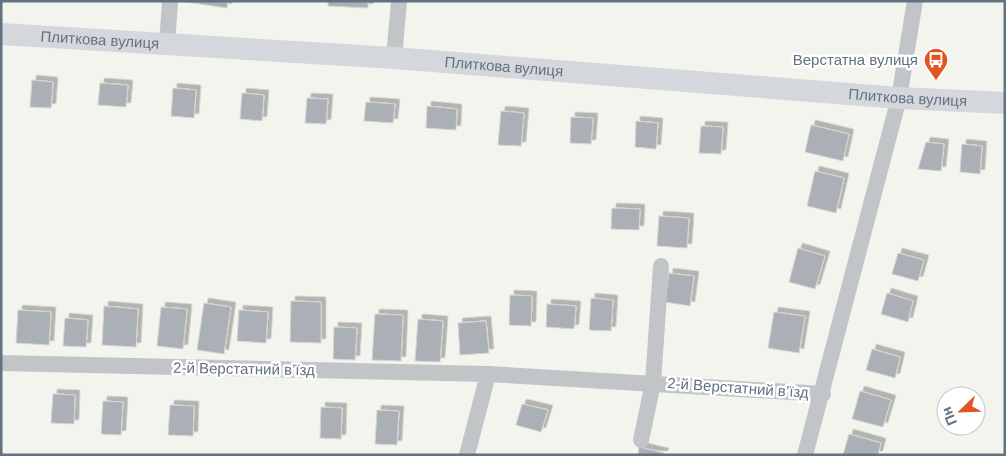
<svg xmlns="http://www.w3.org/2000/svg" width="1006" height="456" font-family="Arial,sans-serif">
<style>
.building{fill:#aab0b5;stroke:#d5d5d2;filter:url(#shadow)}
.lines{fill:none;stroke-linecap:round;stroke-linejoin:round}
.street{stroke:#c1c5c8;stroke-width:16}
.secondary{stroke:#d4d8dc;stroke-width:22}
.labels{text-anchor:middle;stroke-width:5;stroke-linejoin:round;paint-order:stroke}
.street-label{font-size:15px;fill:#637280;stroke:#fff}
.poi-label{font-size:15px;fill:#637280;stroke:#fff;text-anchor:end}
</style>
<defs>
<filter id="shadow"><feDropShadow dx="4.5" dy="-4.5" stdDeviation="0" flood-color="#0004"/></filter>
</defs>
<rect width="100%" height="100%" fill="#f4f4ef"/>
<!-- building -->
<g class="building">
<path d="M179,1H228L227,8Z"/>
<path d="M328,1H368V8L328,6Z"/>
<path d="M32,80L53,82L51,108L30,107Z"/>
<path d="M100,83L128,85L126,107L98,105Z"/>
<path d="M173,88L196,90L194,118L171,116Z"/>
<path d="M242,93L264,95L262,121L240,119Z"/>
<path d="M307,98L328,99L326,124L305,123Z"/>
<path d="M366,102L395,104L393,123L364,121Z"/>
<path d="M427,106L457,109L456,130L426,128Z"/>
<path d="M501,111L524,113L521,146L498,145Z"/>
<path d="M571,117L593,118L591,144L570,143Z"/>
<path d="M636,121L658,123L656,149L635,147Z"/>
<path d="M811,125L849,134L843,161L805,152Z"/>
<path d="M701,126L723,127L721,154L699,153Z"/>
<path d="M926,142L944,144L941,171L918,169Z"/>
<path d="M962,144L982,146L980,174L960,172Z"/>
<path d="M815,171L844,178L836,213L807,206Z"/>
<path d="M612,208L640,209L639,230L611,229Z"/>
<path d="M659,216L689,218L687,248L657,246Z"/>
<path d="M798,248L825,256L815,289L789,282Z"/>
<path d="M898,253L924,260L918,281L892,274Z"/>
<path d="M669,273L694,276L690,306L665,302Z"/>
<path d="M887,293L913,301L908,322L881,314Z"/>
<path d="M510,295L532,296L531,326L509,325Z"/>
<path d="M591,298L613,300L611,331L589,330Z"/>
<path d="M291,301L321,302V343L290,342Z"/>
<path d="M204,303L231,307L224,354L197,350Z"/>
<path d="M547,304L576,306L574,329L546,327Z"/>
<path d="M104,306L138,309L136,347L102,345Z"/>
<path d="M161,307L187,309L183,349L157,346Z"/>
<path d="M18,310L51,312L49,345L16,343Z"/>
<path d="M239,310L268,312L266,343L237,341Z"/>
<path d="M774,312L805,316L799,353L768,348Z"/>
<path d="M375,314L403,315L401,361L372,360Z"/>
<path d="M65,318L88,320L86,347L63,346Z"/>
<path d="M418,319L443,321L440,362L415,361Z"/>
<path d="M486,321L489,353L460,355L458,323Z"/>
<path d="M334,327L357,328L355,360L333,359Z"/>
<path d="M872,349L900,357L895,378L866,370Z"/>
<path d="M860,391L891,400L883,427L852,419Z"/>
<path d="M53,394L75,395L74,424L51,423Z"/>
<path d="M103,401L123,402L121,435L101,434Z"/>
<path d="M522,404L548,410L541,432L516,425Z"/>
<path d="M170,405L194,406L193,436L168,435Z"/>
<path d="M321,407L342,408L341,439L320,438Z"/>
<path d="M377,410L399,411L397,445L375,444Z"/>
<path d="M849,434L881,443L878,455H843Z"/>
<path d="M639,447L664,453L663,455H638Z"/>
</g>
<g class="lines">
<!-- street -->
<g class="street">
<path d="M167,45L170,1"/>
<path d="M394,58L399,1"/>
<path d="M1,363L488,374L467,455"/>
<path d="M488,374L823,394"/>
<path d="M641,440L653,383L661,266"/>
<path d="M805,455L899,98L915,1"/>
</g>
<!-- secondary -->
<path class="secondary" id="s1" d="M1,34L394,58L899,98L1005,103"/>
</g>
<!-- icons -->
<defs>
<symbol id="bus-pin" viewBox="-11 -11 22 30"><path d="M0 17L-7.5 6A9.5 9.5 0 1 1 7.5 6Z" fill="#e05623" stroke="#fff"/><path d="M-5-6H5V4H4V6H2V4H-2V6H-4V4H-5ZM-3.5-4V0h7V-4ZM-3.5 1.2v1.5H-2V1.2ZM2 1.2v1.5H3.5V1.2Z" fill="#fff"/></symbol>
</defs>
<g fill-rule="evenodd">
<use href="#bus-pin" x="922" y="46" width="28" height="38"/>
</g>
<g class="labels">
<!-- street labels -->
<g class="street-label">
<text dy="5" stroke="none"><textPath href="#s1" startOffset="99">Плиткова вулиця</textPath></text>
<text dy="5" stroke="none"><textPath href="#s1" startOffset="504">Плиткова вулиця</textPath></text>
<text dy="5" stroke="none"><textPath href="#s1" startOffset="909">Плиткова вулиця</textPath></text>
<text transform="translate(244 369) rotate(1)" y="5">2-й Верстатний в’їзд</text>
<text transform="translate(738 388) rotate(4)" y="5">2-й Верстатний в’їзд</text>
</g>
<!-- poi labels -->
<g class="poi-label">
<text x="918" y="65">Верстатна вулиця</text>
</g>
</g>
<!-- border -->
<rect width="1006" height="456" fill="none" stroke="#637280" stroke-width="5"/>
<!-- north arrow -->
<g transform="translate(961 411) rotate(247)"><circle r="24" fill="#ffffff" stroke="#c1c7cc"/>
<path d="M0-4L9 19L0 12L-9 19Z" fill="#e05623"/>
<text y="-8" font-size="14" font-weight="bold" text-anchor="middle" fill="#637280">Пн</text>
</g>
</svg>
